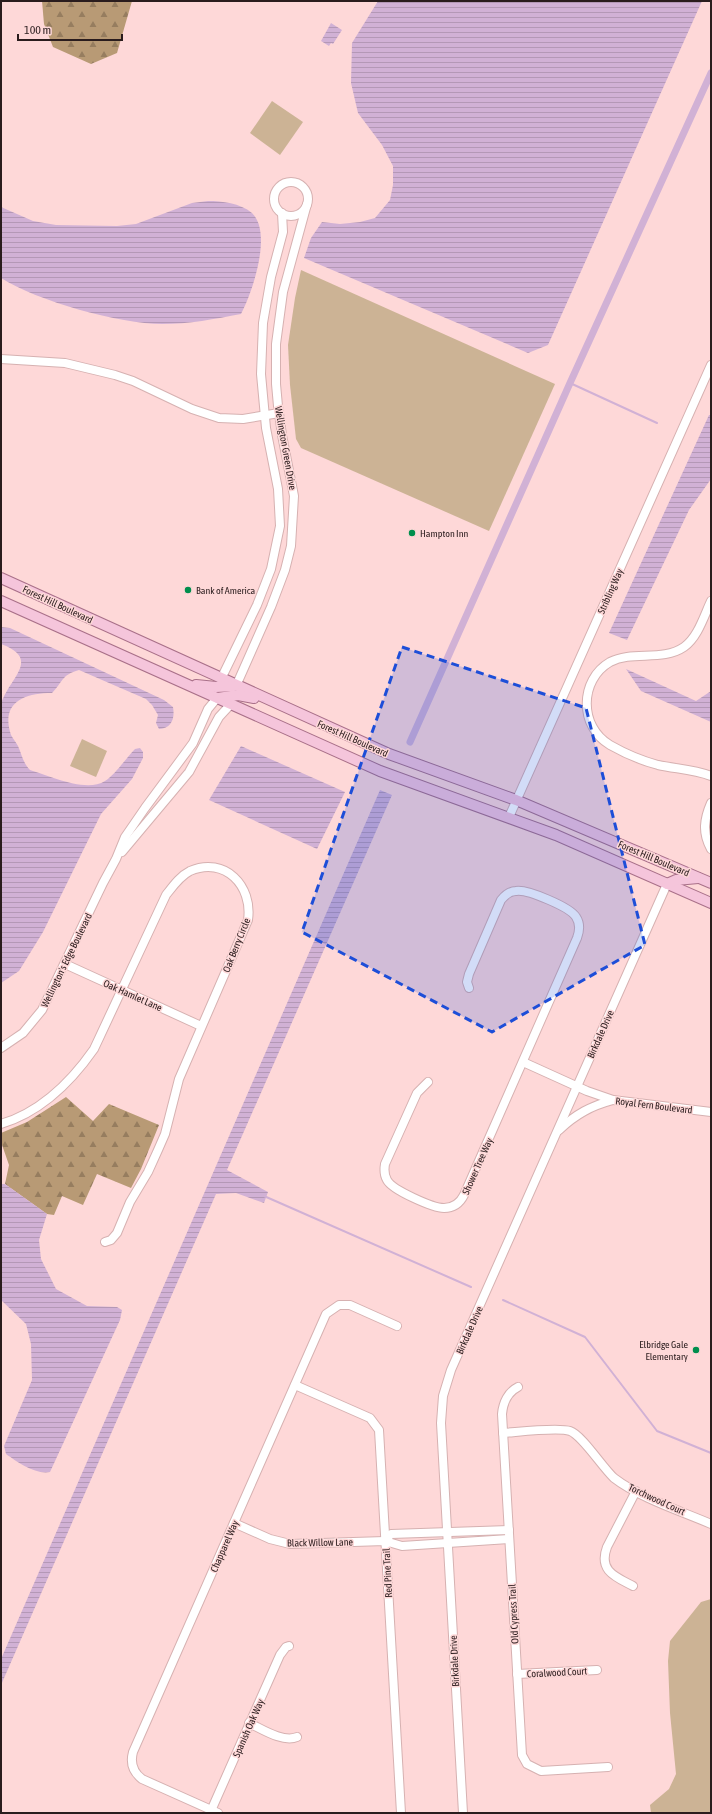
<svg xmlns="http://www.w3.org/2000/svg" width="712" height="1814" font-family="'Asap Condensed',sans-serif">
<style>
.green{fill:#ccb395}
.forest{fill:url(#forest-firs)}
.water{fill:url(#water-rules)}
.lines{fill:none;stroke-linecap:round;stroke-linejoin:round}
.stream{stroke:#d1b1d5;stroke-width:2}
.canal{stroke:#d1b1d5;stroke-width:7}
.minor-casing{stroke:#d6b1b1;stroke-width:10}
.major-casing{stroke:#a97089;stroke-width:12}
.minor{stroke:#fff;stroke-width:8}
.major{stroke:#f5c5db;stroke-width:10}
.marked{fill:#1d4ed8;fill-opacity:0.2;stroke:#1d4ed8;stroke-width:3;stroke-dasharray:8 5;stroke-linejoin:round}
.poi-dot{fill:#008e4d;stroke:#fed8d8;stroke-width:1.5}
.labels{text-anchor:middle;stroke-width:3;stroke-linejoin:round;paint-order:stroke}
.street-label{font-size:10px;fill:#2a1c1d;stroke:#fed8d8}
.poi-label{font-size:10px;fill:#2a1c1d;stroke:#fed8d8;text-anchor:start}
</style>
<defs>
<pattern id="forest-firs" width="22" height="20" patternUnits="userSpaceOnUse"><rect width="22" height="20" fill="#b89a75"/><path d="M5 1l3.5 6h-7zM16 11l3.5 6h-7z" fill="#967d5f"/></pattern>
<pattern id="water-rules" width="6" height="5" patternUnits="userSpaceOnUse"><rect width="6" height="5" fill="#d1b1d5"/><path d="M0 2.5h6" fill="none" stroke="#b498b6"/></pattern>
</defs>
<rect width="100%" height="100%" fill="#fed8d8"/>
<!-- green -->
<g class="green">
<path d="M272,101L303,122L280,155L250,133Z"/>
<path d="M301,270L555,384L489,531L301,448L296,439L290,385L288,345L295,298Z"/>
<path d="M82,739L107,751L96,777L70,766Z"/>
<path d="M711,1599V1813H651L650,1805L669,1789L676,1774L670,1713L668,1661L670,1641L701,1602Z"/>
</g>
<!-- forest -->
<g class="forest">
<path d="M42,1H132L117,53L91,64L53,47L44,24Z"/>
<path d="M66,1097L93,1121L109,1104L159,1125L141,1169L131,1188L97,1174L83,1205L62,1196L54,1215L47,1214L5,1184L9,1165L1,1142V1133L27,1122Z"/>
</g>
<!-- water -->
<g class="water">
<path d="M378,1H702L548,345L528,353L304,258L311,238L322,222L340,224L360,222L375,218L390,200L393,185V166L382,145L358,113L351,83L352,43Z"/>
<path d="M331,23L342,30L333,44L331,43L329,46L321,41Z"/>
<path d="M208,201C222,201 240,203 252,213C273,233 252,293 241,314C215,319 189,324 162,324C120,324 37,301 1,278V207L33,221L56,225L117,226L136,224L192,203Z"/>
<path d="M709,415H711V479L689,510L627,640L609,633Z"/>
<path d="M1,627L10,628L164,700L173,707C175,718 172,728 159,729L156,723L158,715L152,705L146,699L79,670C61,675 63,682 52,693C25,693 0,702 11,735C13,739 16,742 18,746C22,755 23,763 30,770C50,776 86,793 105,781C115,775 126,758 135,749L140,748L143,752V758L132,779L101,814L43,932L19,971L1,983V704C9,678 42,659 1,644Z"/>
<path d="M626,669L696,701L711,691V722L641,691Z"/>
<path d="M241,746L345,792L317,849L209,800Z"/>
<path d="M380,790L392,795L227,1170L268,1192L264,1203L236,1193L216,1194L1,1685V1659Z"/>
<path d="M1,1184H5L47,1214L39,1240L41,1259L56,1289L87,1306L117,1307L122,1310L120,1320L50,1472C36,1475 17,1462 6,1454L4,1446L32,1380L31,1344L26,1324L1,1300Z"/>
</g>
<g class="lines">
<!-- stream -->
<g class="stream">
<path d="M570,383L657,423"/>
<path d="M264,1196L471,1287"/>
<path d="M503,1300L585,1337L657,1431L711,1453"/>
</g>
<!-- canal -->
<path class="canal" d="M410,742L570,383L711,73"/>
<defs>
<g id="minor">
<circle cx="291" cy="199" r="17"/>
<path d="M1,359L65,363L115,375L133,381L192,409L219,418L243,419L279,413"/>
<path d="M711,601C704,616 698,637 684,647C662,662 633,650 610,662C579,680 579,727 610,745C624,753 643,761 658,765C676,769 693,769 711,776"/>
<path d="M221,679L257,605L271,569L280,526L278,489L266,428L261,374L263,323L271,277L283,232L282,213"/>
<path d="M236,686L271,607L285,570L291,546L294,496L282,435L278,406L276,384V344L283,292L307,204"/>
<path d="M711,803C704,819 702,833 711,849"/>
<path d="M509,817L711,365"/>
<path d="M122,852L189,772L219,717L231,704"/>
<path d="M65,964L201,1026"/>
<path d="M1,1048L23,1033L42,1010L103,883L116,859L125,837L145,808L193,743L208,709L217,698"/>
<path d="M523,1062L587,1091L613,1100L711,1112"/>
<path d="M428,1082L417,1093L385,1164C384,1170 384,1175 387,1180C392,1190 433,1208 444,1208C453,1208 460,1203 464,1195L577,938C580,930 580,923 576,917C570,907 527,889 516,891C510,891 505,895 501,900L469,974L467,982L469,988"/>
<path d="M1,1124C41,1112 71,1082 94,1049L166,895C173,886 180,876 190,871C225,856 253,886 248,920L179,1079L165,1134L158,1150L148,1172L130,1202L117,1233L111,1240L105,1242"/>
<path d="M559,1130C576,1114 591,1106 613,1100"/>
<path d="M295,1385L370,1418L379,1430L401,1813"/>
<path d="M518,1387C508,1392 503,1403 502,1414L522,1755L527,1764L541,1771L608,1767"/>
<path d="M503,1433C518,1432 558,1427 570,1431C582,1435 602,1467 614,1478C640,1498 681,1511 711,1524"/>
<path d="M234,1523L270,1539L290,1544L385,1541L402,1546L509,1539"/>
<path d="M385,1541L391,1534L509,1530"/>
<path d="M633,1586C616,1577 598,1571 607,1547L636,1491"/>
<path d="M517,1674L597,1670"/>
<path d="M249,1723C262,1729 283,1743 297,1737"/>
<path d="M210,1813L280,1655L286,1647L289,1646"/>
<path d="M218,1813L142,1779C133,1772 130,1763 133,1752L326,1314L339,1305H350L397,1326"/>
<path d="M463,1813L441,1423L443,1396L451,1370L667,884"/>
</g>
<g id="major">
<path d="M1,578L389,754L516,800L711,883"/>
<path d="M1,601L380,771L556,835L711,903"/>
<path d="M196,685L216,687L234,686"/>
<path d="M218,698L238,695L254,698"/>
<path d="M667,884L676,880L698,878"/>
</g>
</defs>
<!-- minor casing -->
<use href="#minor" class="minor-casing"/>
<!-- major casing -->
<use href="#major" class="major-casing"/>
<!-- minor -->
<use href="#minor" class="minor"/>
<!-- major -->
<use href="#major" class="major"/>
</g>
<!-- marked area -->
<path class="marked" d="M402,647L586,708L645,945L492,1032L302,932Z"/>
<!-- markers -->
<g class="poi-dot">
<circle cx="412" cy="533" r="4"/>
<circle cx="188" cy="590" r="4"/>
<circle cx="696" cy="1350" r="4"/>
</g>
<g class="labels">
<!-- street labels -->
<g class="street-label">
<text transform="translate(286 448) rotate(80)" y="4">Wellington Green Drive</text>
<text transform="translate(610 591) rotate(-66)" y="4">Stribling Way</text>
<text transform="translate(58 604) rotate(25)" y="4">Forest Hill Boulevard</text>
<text transform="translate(353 738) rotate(24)" y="4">Forest Hill Boulevard</text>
<text transform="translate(654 858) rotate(23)" y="4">Forest Hill Boulevard</text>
<text transform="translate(236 945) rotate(-68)" y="4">Oak Berry Circle</text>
<text transform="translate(66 960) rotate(-64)" y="4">Wellington's Edge Boulevard</text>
<text transform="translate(133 995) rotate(24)" y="4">Oak Hamlet Lane</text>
<text transform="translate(600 1034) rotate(-66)" y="4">Birkdale Drive</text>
<text transform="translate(654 1105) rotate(7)" y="4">Royal Fern Boulevard</text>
<text transform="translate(477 1166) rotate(-66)" y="4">Shower Tree Way</text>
<text transform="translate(469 1330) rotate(-66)" y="4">Birkdale Drive</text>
<text transform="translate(657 1499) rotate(25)" y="4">Torchwood Court</text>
<text transform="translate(320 1542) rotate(-1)" y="4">Black Willow Lane</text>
<text transform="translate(224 1546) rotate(-66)" y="4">Chapparel Way</text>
<text transform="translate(387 1573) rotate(-93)" y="4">Red Pine Trail</text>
<text transform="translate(513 1614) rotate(-93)" y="4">Old Cypress Trail</text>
<text transform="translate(454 1661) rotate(-93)" y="4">Birkdale Drive</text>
<text transform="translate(557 1672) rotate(-3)" y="4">Coralwood Court</text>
<text transform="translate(248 1728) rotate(-66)" y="4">Spanish Oak Way</text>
</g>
<!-- poi labels -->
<g class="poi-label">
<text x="420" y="537">Hampton Inn</text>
<text x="196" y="594">Bank of America</text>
<text x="688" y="1348" text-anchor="end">Elbridge Gale<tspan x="688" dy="12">Elementary</tspan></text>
</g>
</g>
<!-- border -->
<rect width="712" height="1814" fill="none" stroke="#2a1c1d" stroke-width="4"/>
<!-- scale -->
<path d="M18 34v6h104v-6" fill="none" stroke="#2a1c1d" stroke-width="2"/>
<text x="24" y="34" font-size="12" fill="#2a1c1d" stroke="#fed8d8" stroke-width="3" paint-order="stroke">100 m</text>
</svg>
